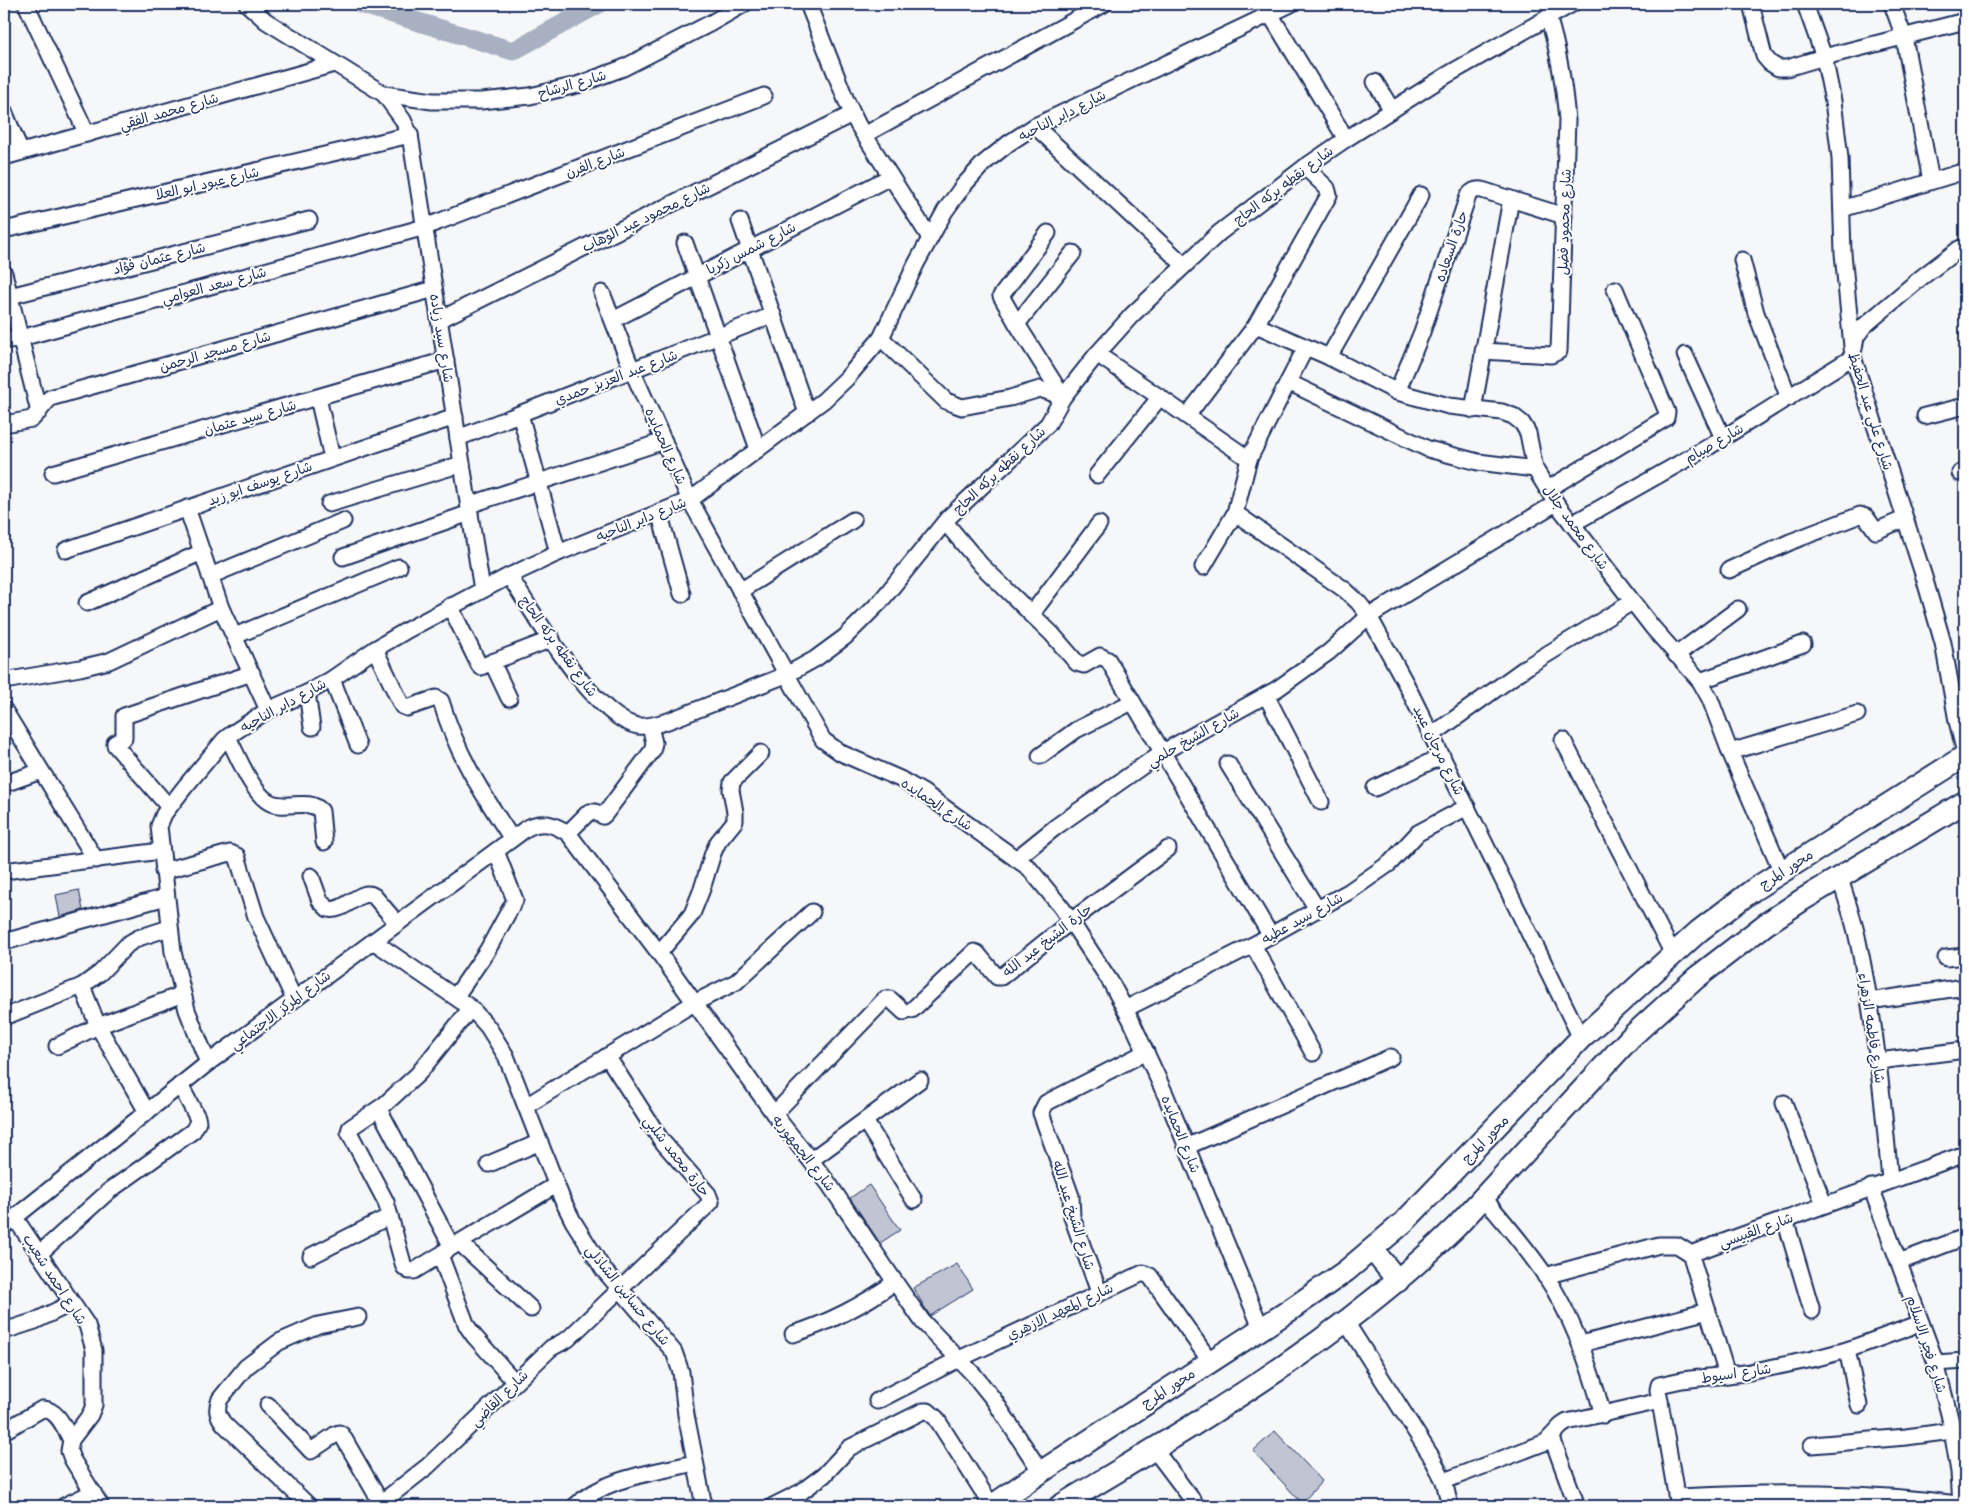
<svg xmlns="http://www.w3.org/2000/svg" width="1969" height="1510" font-family="Mali,'Playpen Sans Arabic',sans-serif">
<style>
.lines{fill:none;stroke-linecap:round;stroke-linejoin:round}
.canal{stroke:#a9b0c1;stroke-width:19}
.building{fill:#c0c4d3;stroke:#1b2f5e}
.minor-casing{stroke:#1b2f5e;stroke-width:19}
.secondary-casing{stroke:#1b2f5e;stroke-width:25}
.minor{stroke:#fff;stroke-width:15}
.secondary{stroke:#fff;stroke-width:21}
.labels{text-anchor:middle;stroke-width:4;stroke-linejoin:round;paint-order:stroke}
.street-label{font-size:14px;fill:#1b2f5e;stroke:#fff}
</style>
<rect width="100%" height="100%" fill="#f6f7f9"/>
<filter id="ink" filterUnits="userSpaceOnUse"><feTurbulence type="fractalNoise" baseFrequency=".02" numOctaves="2"/><feDisplacementMap in="SourceGraphic" scale="10" xChannelSelector="R" yChannelSelector="G"/><feConvolveMatrix kernelMatrix="1 2 1 2 8 2 1 2 1" color-interpolation-filters="sRGB"/></filter>
<g filter="url(#ink)">
<g class="lines">
<!-- canal -->
<path class="canal" d="M360,4L513,51L599,4"/>
</g>
<!-- building -->
<g class="building">
<path d="M79,890L83,910L60,917L56,895Z"/>
<path d="M869,1185L900,1230L880,1243L850,1198Z"/>
<path d="M957,1264L973,1289L930,1316L913,1288Z"/>
<path d="M1275,1431L1322,1481L1302,1503L1253,1451Z"/>
</g>
<g class="lines">
<defs>
<g id="minor">
<path d="M26,4L87,134"/>
<path d="M247,4L266,21L384,94L403,120L410,135L482,590"/>
<path d="M808,4L846,100L858,125L930,238"/>
<path d="M1751,4L1764,56L1770,63L1778,68H1787L1824,57L1965,21"/>
<path d="M1805,4L1824,57L1833,101L1840,158L1843,253L1853,357L1924,577L1943,643L1957,721L1965,753"/>
<path d="M1892,4L1904,37L1931,181"/>
<path d="M1270,14L1346,139"/>
<path d="M1375,82L1392,110"/>
<path d="M384,94L432,101H481L530,96L577,85L623,68L711,23L744,4"/>
<path d="M4,111L21,152"/>
<path d="M1035,126L1184,265"/>
<path d="M864,135L1104,4"/>
<path d="M4,157L334,64"/>
<path d="M1842,209L1965,171"/>
<path d="M740,221L807,413"/>
<path d="M4,230L410,135"/>
<path d="M1048,233L1001,296L1017,324L1063,397"/>
<path d="M685,243L758,449"/>
<path d="M1742,260L1756,313L1789,398"/>
<path d="M4,273L39,412"/>
<path d="M602,293L632,370L690,500L823,740L841,753L900,779L924,793L1029,868L1062,908L1110,981L1131,1020L1166,1096L1261,1328"/>
<path d="M10,296L309,220"/>
<path d="M439,320L852,114"/>
<path d="M613,320L890,177"/>
<path d="M1017,324L1073,253"/>
<path d="M1256,325L1329,357L1397,392L1449,406L1502,412L1513,416L1522,423L1528,433L1535,469L1556,503L1653,628L1700,681L1710,699L1730,752L1782,872"/>
<path d="M881,338L946,401L962,407L1010,398L1040,389L1063,397"/>
<path d="M4,341L21,338L425,227L764,96"/>
<path d="M1854,349L1856,337L1864,326L1922,277L1959,249L1965,246"/>
<path d="M1483,351L1551,355L1559,351L1567,120C1564,85 1559,51 1548,17"/>
<path d="M1097,354L1249,459"/>
<path d="M1685,355L1723,438"/>
<path d="M1329,357L1421,195"/>
<path d="M1288,382L1428,449L1478,462L1535,469"/>
<path d="M1397,392L1422,332L1468,196C1472,191 1475,189 1482,190L1564,216"/>
<path d="M318,398L332,458"/>
<path d="M1473,410L1511,199"/>
<path d="M520,414L558,553"/>
<path d="M1187,416L1256,325L1329,195L1327,188L1305,167"/>
<path d="M1925,416L1965,406"/>
<path d="M4,424L32,419L50,398L434,289"/>
<path d="M458,438L773,315"/>
<path d="M53,473L446,360"/>
<path d="M1960,473L1965,471"/>
<path d="M1097,475L1160,397"/>
<path d="M1548,489L1666,418L1667,412L1615,289"/>
<path d="M329,504L462,464"/>
<path d="M469,505L664,441"/>
<path d="M187,508L221,608L268,710"/>
<path d="M659,512L682,594"/>
<path d="M1235,513L1345,590L1358,602L1369,616L1406,684L1581,1038"/>
<path d="M945,522L981,565L1052,634L1077,663L1084,665L1100,656L1108,660L1271,936"/>
<path d="M1572,524L1710,446L1853,357"/>
<path d="M66,550L455,417"/>
<path d="M343,557L470,513"/>
<path d="M1203,567L1235,513L1249,459L1306,347"/>
<path d="M1729,570L1790,542L1860,515L1866,517L1876,531L1904,519"/>
<path d="M210,576L343,521"/>
<path d="M509,576C534,613 595,719 638,726C649,727 658,724 668,721L786,675L815,659L845,637L880,602L948,518L1048,424L1063,397L1097,354L1132,315L1219,233L1305,167L1346,139L1447,75L1572,4"/>
<path d="M740,591L853,520"/>
<path d="M87,603L202,552"/>
<path d="M450,606L479,665L481,667L492,662L509,698"/>
<path d="M1031,615L1099,524"/>
<path d="M235,636L399,567"/>
<path d="M375,649L402,706L407,708L436,698L441,701C457,755 482,793 512,839"/>
<path d="M1676,655L1738,609"/>
<path d="M492,662L552,639"/>
<path d="M332,679L358,745"/>
<path d="M4,681L80,668L109,661L221,608"/>
<path d="M1700,681L1803,644"/>
<path d="M307,693L312,727"/>
<path d="M1266,695L1321,802"/>
<path d="M4,710L96,860"/>
<path d="M1432,735L1528,666L1632,602"/>
<path d="M228,737C237,754 252,793 269,802C286,811 308,797 321,811L324,842"/>
<path d="M1563,740L1673,954"/>
<path d="M1730,752L1857,714"/>
<path d="M1040,756L1076,730L1132,702"/>
<path d="M1228,764L1317,909"/>
<path d="M4,784L41,771"/>
<path d="M1375,788L1442,756"/>
<path d="M169,807L115,745V743L124,738V716L252,673"/>
<path d="M568,833L589,812H595L603,816L605,814L652,751L654,743L650,726"/>
<path d="M1016,859L1057,826L1161,753L1277,689L1329,652L1369,616L1556,503"/>
<path d="M4,871L161,851"/>
<path d="M163,871L230,853L237,856L256,917L294,999"/>
<path d="M311,876L320,901L328,909C346,913 360,887 374,896L397,923"/>
<path d="M1840,878C1846,899 1854,920 1858,941C1875,1020 1883,1100 1890,1180"/>
<path d="M373,941L471,1008L488,1027L506,1056L562,1199L573,1221L603,1269L674,1352L681,1372L686,1415L704,1506"/>
<path d="M4,942L166,897"/>
<path d="M1253,945L1313,1053"/>
<path d="M659,953L692,914L702,889L713,853L718,842L735,821V812L731,790L732,782L761,753"/>
<path d="M1946,958L1965,956"/>
<path d="M82,986L98,1026L147,1112"/>
<path d="M456,996L487,951L515,900L496,851"/>
<path d="M1869,1001L1965,987"/>
<path d="M471,1008L418,1074L384,1105L350,1128L349,1132L386,1202L404,1267L409,1271H414L440,1255L467,1326L474,1336L515,1382"/>
<path d="M1125,1009L1253,945L1350,891L1390,863L1418,833L1467,807"/>
<path d="M912,1010L974,952L977,953L997,977H1001L1071,921L1168,849"/>
<path d="M4,1017L82,986L100,973L128,944L138,938L169,928"/>
<path d="M57,1046L98,1026L183,994"/>
<path d="M1879,1061L1965,1050"/>
<path d="M208,1063L187,1010L173,952L159,826L164,814L184,788L224,740L233,733L268,710L307,693L332,679L375,649L409,629L509,576L558,553L690,500L824,400L847,378L881,338L916,264L945,211L963,186L984,163L1009,143L1035,126L1291,4"/>
<path d="M1784,1103L1824,1204"/>
<path d="M526,1106L694,1003L736,982L812,912"/>
<path d="M379,1109L452,1247"/>
<path d="M774,1114L885,999H890L904,1012"/>
<path d="M865,1121L914,1200"/>
<path d="M1186,1147L1391,1057"/>
<path d="M811,1160L920,1080"/>
<path d="M489,1164L540,1142"/>
<path d="M1871,1187L1936,1363L1950,1418L1959,1472L1961,1506"/>
<path d="M1483,1197C1504,1222 1526,1247 1545,1275C1573,1317 1590,1366 1603,1415"/>
<path d="M15,1218L87,1325L94,1350V1405L90,1415L71,1440L69,1451L72,1459L101,1506"/>
<path d="M1785,1219L1812,1311"/>
<path d="M4,1226L208,1063L527,828C543,820 553,824 568,833L659,953L774,1114L829,1184L895,1282L923,1322L974,1375L994,1400L1041,1472"/>
<path d="M460,1243L531,1309"/>
<path d="M445,1251L556,1185"/>
<path d="M39,1254L109,1191L193,1131L198,1122L197,1117L180,1085"/>
<path d="M1693,1255L1696,1252L1965,1154"/>
<path d="M1693,1255L1692,1259L1727,1375"/>
<path d="M311,1256L390,1216"/>
<path d="M1899,1262L1965,1237"/>
<path d="M1545,1276L1659,1245H1677L1693,1255"/>
<path d="M1099,1292L1072,1217L1071,1196L1041,1113L1046,1103L1146,1052"/>
<path d="M1346,1322L1431,1456L1444,1481L1450,1506"/>
<path d="M4,1331L35,1321L72,1303"/>
<path d="M793,1334C831,1322 863,1305 895,1282"/>
<path d="M1581,1344L1708,1311"/>
<path d="M1847,1350L1859,1405"/>
<path d="M1936,1363L1965,1361"/>
<path d="M877,1401L957,1360L1143,1273L1150,1276L1210,1361"/>
<path d="M268,1405L311,1451L336,1434L339,1433L342,1435L381,1503"/>
<path d="M4,1431L42,1409C57,1408 65,1429 71,1440"/>
<path d="M1552,1438L1577,1506"/>
<path d="M1812,1445L1906,1437L1952,1431"/>
<path d="M1154,1449L1197,1506"/>
<path d="M1444,1481L1546,1442L1561,1426L1567,1422L1660,1401"/>
<path d="M1677,1497C1774,1492 1870,1491 1965,1505"/>
<path d="M64,1506L93,1492"/>
<path d="M309,1506L224,1424C217,1415 216,1409 220,1399L246,1367L279,1342L318,1325L358,1317"/>
<path d="M377,1506L428,1466L551,1348L568,1339L711,1202L708,1194L661,1140L607,1056"/>
<path d="M575,1506C606,1477 654,1473 694,1463"/>
<path d="M773,1506L801,1492L824,1475L849,1448L923,1411H928L936,1418L992,1506"/>
<path d="M1678,1506L1658,1390L1659,1385L1682,1380L1745,1373L1813,1359L1847,1350L1921,1323"/>
</g>
<g id="secondary">
<path d="M1373,1250L1398,1281"/>
<path d="M992,1506L1041,1472L1290,1310L1346,1271L1404,1222L1581,1038L1699,931L1753,890L1965,756"/>
<path d="M1060,1506C1198,1422 1340,1341 1456,1227L1631,1037L1696,978L1766,924L1802,900L1965,802"/>
</g>
</defs>
<!-- minor casing -->
<use href="#minor" class="minor-casing"/>
<!-- secondary casing -->
<use href="#secondary" class="secondary-casing"/>
<!-- minor -->
<use href="#minor" class="minor"/>
<!-- secondary -->
<use href="#secondary" class="secondary"/>
</g>
</g>
<g class="labels">
<!-- street labels -->
<g class="street-label">
<text transform="translate(572 84) rotate(-16)" y="5">شارع الرشاح</text>
<text transform="translate(169 111) rotate(-16)" y="5">شارع محمد الفقي</text>
<text transform="translate(1062 115) rotate(-27)" y="5">شارع داير الناحيه</text>
<text transform="translate(595 162) rotate(-21)" y="5">شارع الفرن</text>
<text transform="translate(207 183) rotate(-13)" y="5">شارع عبود ابو العلا</text>
<text transform="translate(1283 185) rotate(-37)" y="5">شارع نقطه بركه الحاج</text>
<text transform="translate(646 217) rotate(-26)" y="5">شارع محمود عبد الوهاب</text>
<text transform="translate(1564 222) rotate(-88)" y="5">شارع محمود فضل</text>
<text transform="translate(1451 246) rotate(-71)" y="5">حارة السعاده</text>
<text transform="translate(751 248) rotate(-27)" y="5">شارع شمس زكريا</text>
<text transform="translate(159 258) rotate(-14)" y="5">شارع عثمان فؤاد</text>
<text transform="translate(214 285) rotate(-15)" y="5">شارع سعد العوامي</text>
<text transform="translate(442 338) rotate(81)" y="5">شارع سيد زياده</text>
<text transform="translate(215 351) rotate(-16)" y="5">شارع مسجد الرحمن</text>
<text transform="translate(616 377) rotate(-21)" y="5">شارع عبد العزيز حمدي</text>
<text transform="translate(1871 411) rotate(73)" y="5">شارع علي عبد الحفيظ</text>
<text transform="translate(250 417) rotate(-16)" y="5">شارع سيد عتمان</text>
<text transform="translate(1714 443) rotate(-30)" y="5">شارع صيام</text>
<text transform="translate(666 446) rotate(66)" y="5">شارع الحمايده</text>
<text transform="translate(999 470) rotate(-43)" y="5">شارع نقطه بركه الحاج</text>
<text transform="translate(260 483) rotate(-19)" y="5">شارع يوسف ابو زيد</text>
<text transform="translate(641 519) rotate(-22)" y="5">شارع داير الناحيه</text>
<text transform="translate(1576 527) rotate(54)" y="5">شارع محمد جلال</text>
<text transform="translate(559 646) rotate(54)" y="5">شارع نقطه بركه الحاج</text>
<text transform="translate(283 705) rotate(-29)" y="5">شارع داير الناحيه</text>
<text transform="translate(1193 737) rotate(-30)" y="5">شارع الشيخ حلمي</text>
<text transform="translate(1439 750) rotate(64)" y="5">شارع مرجان عبيد</text>
<text transform="translate(937 804) rotate(34)" y="5">شارع الحمايده</text>
<text transform="translate(1786 869) rotate(-33)" y="5">محور المرج</text>
<text transform="translate(1302 918) rotate(-29)" y="5">شارع سيد عطيه</text>
<text transform="translate(1047 940) rotate(-38)" y="5">حارة الشيخ عبد الله</text>
<text transform="translate(280 1010) rotate(-37)" y="5">شارع المركز الاجتماعي</text>
<text transform="translate(1872 1028) rotate(81)" y="5">شارع فاطمه الزهراء</text>
<text transform="translate(1181 1134) rotate(68)" y="5">شارع الحمايده</text>
<text transform="translate(1485 1139) rotate(-46)" y="5">محور المرج</text>
<text transform="translate(804 1153) rotate(52)" y="5">شارع الجمهوريه</text>
<text transform="translate(677 1156) rotate(52)" y="5">حارة محمد شلبي</text>
<text transform="translate(1074 1215) rotate(73)" y="5">شارع الشيخ عبد الله</text>
<text transform="translate(1756 1230) rotate(-20)" y="5">شارع القبيسي</text>
<text transform="translate(55 1279) rotate(57)" y="5">شارع احمد شعيب</text>
<text transform="translate(628 1295) rotate(51)" y="5">شارع حسانين الشاذلي</text>
<text transform="translate(1060 1311) rotate(-25)" y="5">شارع المعهد الازهري</text>
<text transform="translate(1927 1344) rotate(72)" y="5">شارع فجر الاسلام</text>
<text transform="translate(1736 1373) rotate(-8)" y="5">شارع اسيوط</text>
<text transform="translate(1168 1388) rotate(-33)" y="5">محور المرج</text>
<text transform="translate(499 1398) rotate(-44)" y="5">شارع القاضي</text>
</g>
</g>
<!-- margin -->
<rect width="1969" height="1510" fill="none" stroke="#fff" stroke-width="20"/>
<rect x="10" y="10" width="1949" height="1490" fill="none" stroke="#1b2f5e" stroke-width="2" filter="url(#ink)"/>
</svg>
